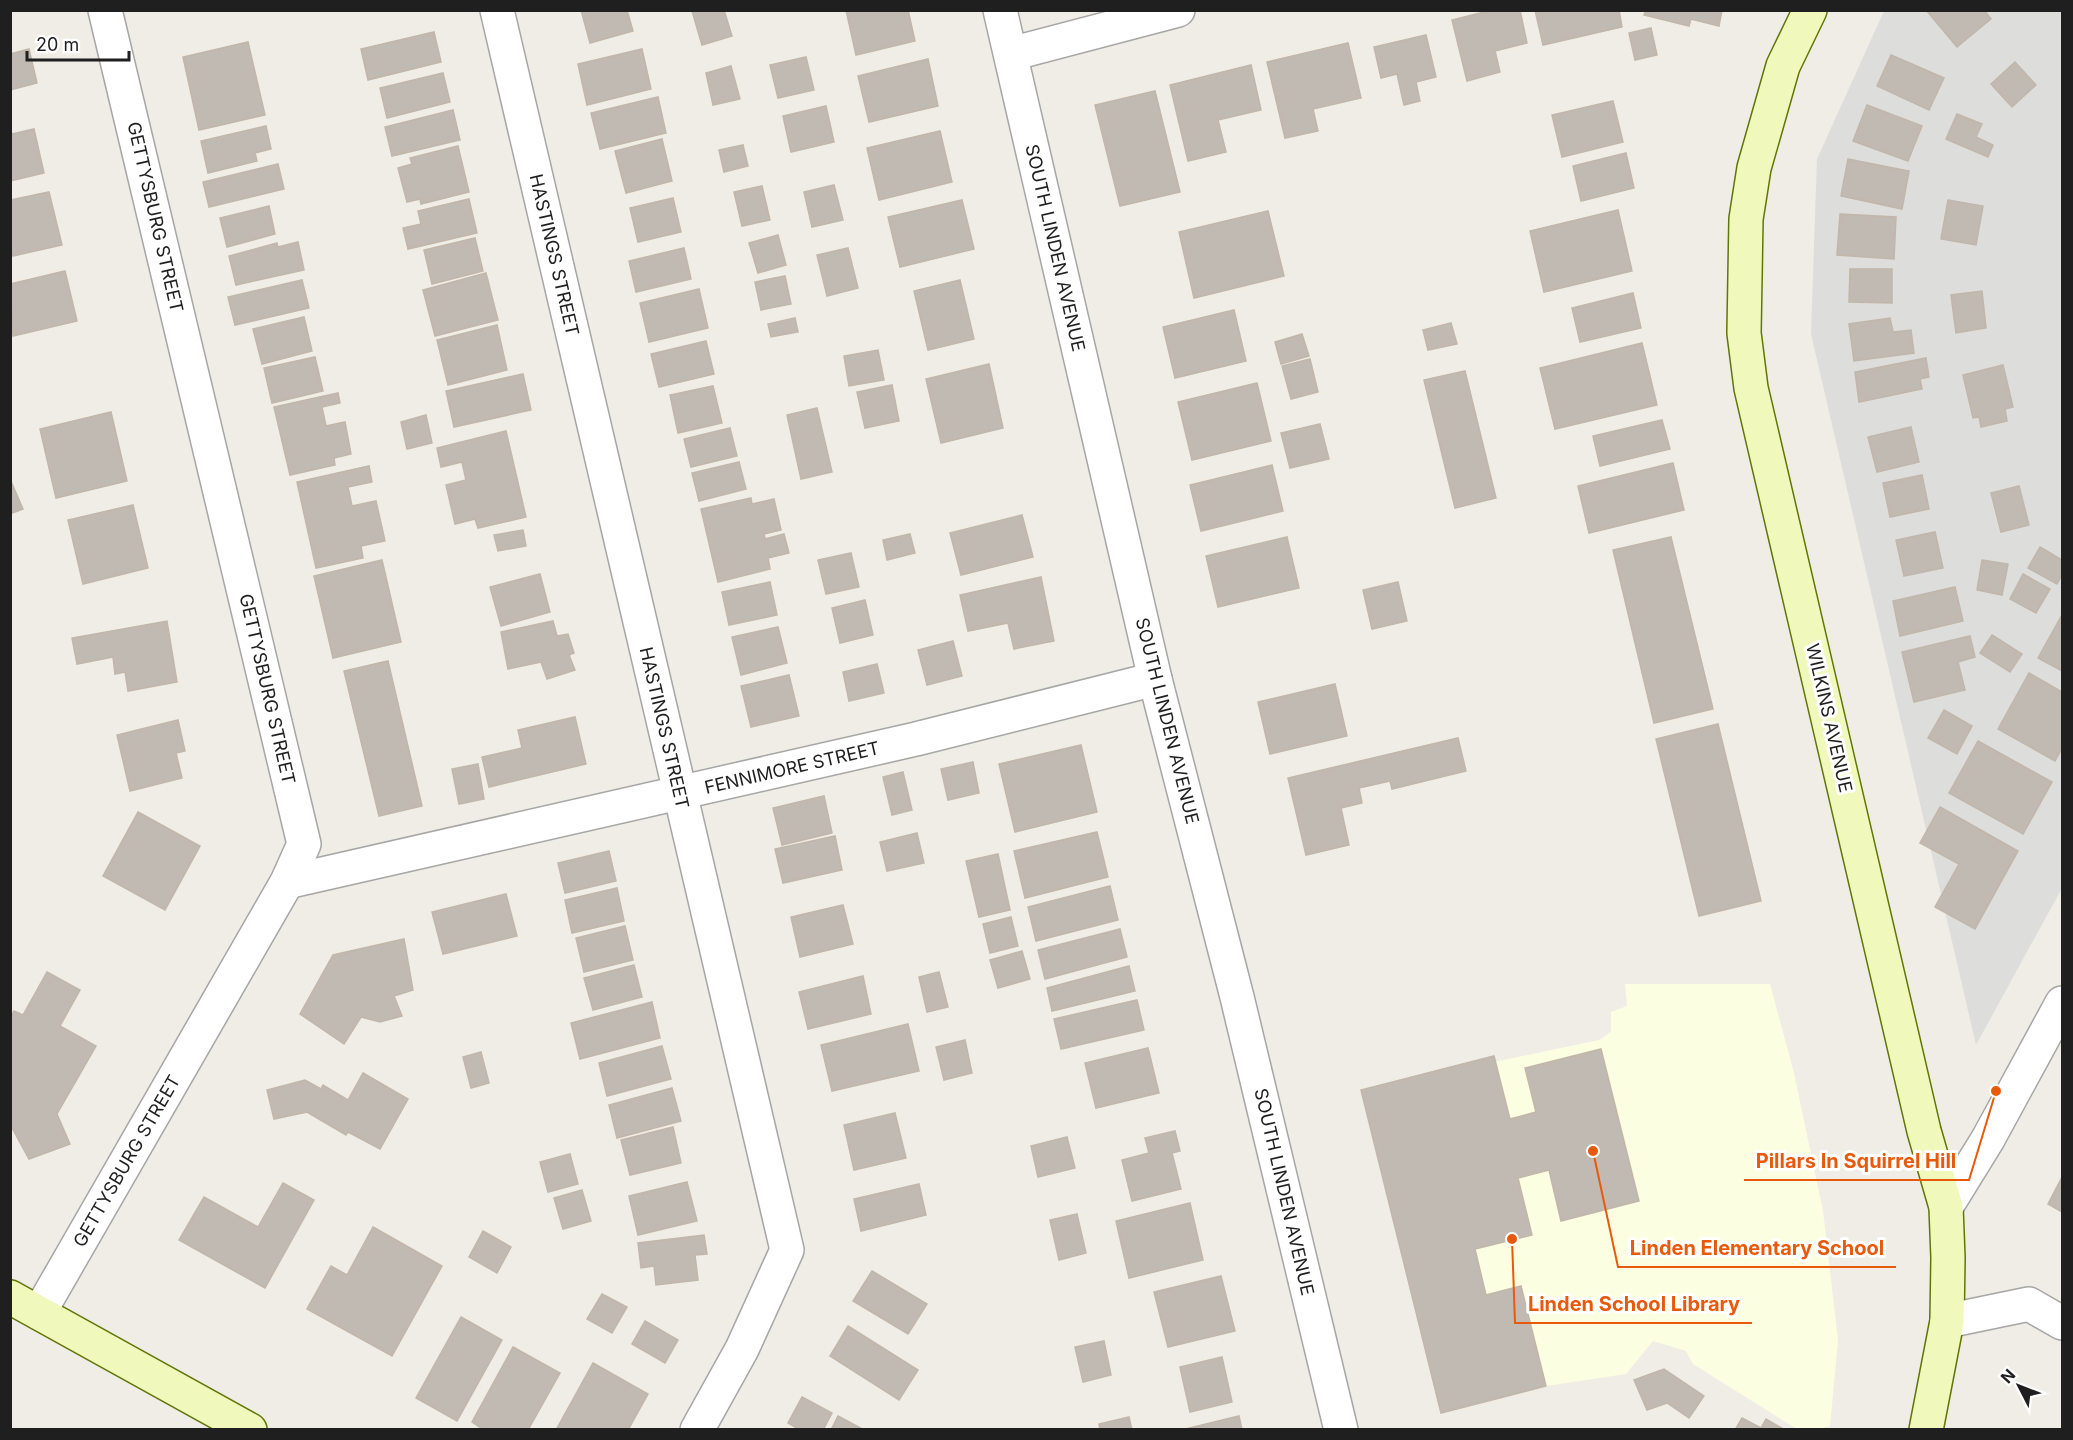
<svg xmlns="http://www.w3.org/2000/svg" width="2073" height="1440" font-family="Inter,sans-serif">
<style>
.residential{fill:#dddddc}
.education{fill:#fcfee1}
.building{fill:#c1bab2;stroke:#c1b6a9;stroke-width:1.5}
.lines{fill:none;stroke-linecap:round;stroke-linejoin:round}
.minor-casing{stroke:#a6a6a6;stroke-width:36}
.tertiary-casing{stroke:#a6a6a6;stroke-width:36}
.secondary-casing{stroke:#607607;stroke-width:36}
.minor{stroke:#fff;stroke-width:33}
.tertiary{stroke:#fff;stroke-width:33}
.secondary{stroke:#f0f8bc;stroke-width:33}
.labels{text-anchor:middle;stroke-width:6;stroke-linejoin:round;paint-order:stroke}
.street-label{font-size:18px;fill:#1f1f1f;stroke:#fff}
.leader{fill:none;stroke:#e8590c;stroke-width:2}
.callout-dot{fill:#e8590c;stroke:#fff;stroke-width:2}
.callout-label{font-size:20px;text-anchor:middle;font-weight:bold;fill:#e8590c;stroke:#fff;stroke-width:6;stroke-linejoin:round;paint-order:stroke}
</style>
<rect width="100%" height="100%" fill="#f0ede6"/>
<!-- residential -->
<path class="residential" d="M1884,11H2062V888L1976,1045L1811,334L1817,159Z"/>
<!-- education -->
<path class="education" d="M1625,984H1770L1794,1073L1823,1211L1838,1340L1830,1426L1819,1429H1797L1693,1364L1686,1351L1653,1341L1626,1374L1546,1386L1441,1413L1361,1090L1599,1040L1611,1032V1012L1627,1006Z"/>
<!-- building -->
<g class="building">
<path d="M581,10H627L633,31L590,43Z"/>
<path d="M724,10L732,36L702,45L692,11Z"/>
<path d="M846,10H908L915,41L856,55Z"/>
<path d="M1492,10H1520L1527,43L1495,51L1500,72L1467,81L1452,20Z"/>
<path d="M1535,10H1619L1622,27L1543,45Z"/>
<path d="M1646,10H1722L1719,26L1691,19L1689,26L1644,15Z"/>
<path d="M1926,10H1984L1991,19L1957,47Z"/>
<path d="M1651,28L1657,55L1635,60L1629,33Z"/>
<path d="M434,32L441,62L368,80L361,49Z"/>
<path d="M1426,35L1436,77L1416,82L1420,101L1404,105L1397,74L1381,78L1374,47Z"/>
<path d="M248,42L265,115L199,130L183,57Z"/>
<path d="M1348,43L1361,98L1313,109L1318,131L1285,138L1267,62Z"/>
<path d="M29,49L37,83L10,90V54Z"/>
<path d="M642,49L651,89L587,105L578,64Z"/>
<path d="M1891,55L1944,78L1929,110L1877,86Z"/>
<path d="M806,57L814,90L778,98L770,65Z"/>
<path d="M928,59L938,106L869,122L858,76Z"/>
<path d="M2015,62L2036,85L2012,107L1991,84Z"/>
<path d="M1251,65L1261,110L1218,120L1226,152L1188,161L1170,85Z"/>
<path d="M731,66L740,99L713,105L706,73Z"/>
<path d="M443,73L450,102L387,118L380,88Z"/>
<path d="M1155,91L1180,192L1120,206L1095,105Z"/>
<path d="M658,97L666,133L600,149L591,113Z"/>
<path d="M1613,101L1623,142L1562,157L1552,115Z"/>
<path d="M1867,105L1922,126L1908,161L1853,141Z"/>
<path d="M826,106L834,142L791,152L783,116Z"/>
<path d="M453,110L460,140L392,156L385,127Z"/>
<path d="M1957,114L1982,124L1976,137L1993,145L1988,157L1946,139Z"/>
<path d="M266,126L271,149L255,153L257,161L208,173L201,141Z"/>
<path d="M10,129L12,134L34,129L44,173L10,181Z"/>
<path d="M940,131L952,182L879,200L867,148Z"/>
<path d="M662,139L672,181L626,193L615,151Z"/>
<path d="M743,145L748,166L724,172L719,150Z"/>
<path d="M458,146L469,192L421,204L420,199L407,202L398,168L412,164L410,158Z"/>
<path d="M1626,153L1634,188L1581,201L1573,166Z"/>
<path d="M1848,159L1909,171L1902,209L1841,196Z"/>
<path d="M278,164L284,189L209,207L203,182Z"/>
<path d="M834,185L843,220L812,227L804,192Z"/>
<path d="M762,186L770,220L742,226L734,192Z"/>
<path d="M49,192L62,245L13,256L10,244V200Z"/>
<path d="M673,198L681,232L638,242L630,208Z"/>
<path d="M469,199L477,233L408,249L403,228L421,224L418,211Z"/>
<path d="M962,200L974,249L900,267L888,217Z"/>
<path d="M1948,200L1983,206L1976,245L1941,239Z"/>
<path d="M269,206L275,234L227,247L220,218Z"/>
<path d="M1618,210L1632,271L1544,292L1530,231Z"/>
<path d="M1268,211L1284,276L1194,298L1179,232Z"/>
<path d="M1840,214L1896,217L1894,259L1837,255Z"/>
<path d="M778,235L786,265L758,273L749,243Z"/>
<path d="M475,238L483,271L432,284L424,250Z"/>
<path d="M298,242L304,270L236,285L229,256L277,243L278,247Z"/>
<path d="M684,248L691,279L636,292L629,261Z"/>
<path d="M848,248L858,288L827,296L817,255Z"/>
<path d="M1850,269H1892V303L1849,302Z"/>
<path d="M65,271L77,321L13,336L10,284Z"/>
<path d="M486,273L498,320L435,336L423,290Z"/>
<path d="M785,276L791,304L761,310L755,282Z"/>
<path d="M302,280L309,308L235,325L228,297Z"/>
<path d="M960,280L974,339L928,350L914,291Z"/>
<path d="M699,289L708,328L649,342L640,303Z"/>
<path d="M1982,291L1986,328L1956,333L1951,295Z"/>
<path d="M1633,293L1641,328L1580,342L1572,308Z"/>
<path d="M1234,310L1246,361L1175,378L1163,327Z"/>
<path d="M304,317L312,351L262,364L253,329Z"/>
<path d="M795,318L798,332L771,337L768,324Z"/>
<path d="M1890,318L1893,332L1911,330L1914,353L1854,361L1849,324Z"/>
<path d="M1451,323L1457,344L1428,350L1423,330Z"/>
<path d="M497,325L507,370L448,385L437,340Z"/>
<path d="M1302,334L1309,356L1281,364L1275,342Z"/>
<path d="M706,341L714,374L659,387L651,354Z"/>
<path d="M1642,343L1657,405L1555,429L1540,368Z"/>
<path d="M878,350L884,380L849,386L844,356Z"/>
<path d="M315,357L323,391L272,403L264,368Z"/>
<path d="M1926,358L1929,377L1920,379L1922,389L1859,402L1855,372Z"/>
<path d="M1310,359L1318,392L1291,399L1282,366Z"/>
<path d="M989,364L1003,428L941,443L926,379Z"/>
<path d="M2003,365L2013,407L2005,409L2007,421L1981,427L1979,417L1973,418L1963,375Z"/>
<path d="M1465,371L1496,498L1455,508L1424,380Z"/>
<path d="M523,374L531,410L454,427L446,391Z"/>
<path d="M1257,383L1271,441L1192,460L1178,402Z"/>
<path d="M892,385L899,421L865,428L857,392Z"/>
<path d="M713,386L722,423L678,433L670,395Z"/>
<path d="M338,393L340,403L322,407L326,426L345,422L351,454L334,458L335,465L290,475L274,407Z"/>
<path d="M817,408L832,472L801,479L787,415Z"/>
<path d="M111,412L127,481L56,498L40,429Z"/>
<path d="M426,415L432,443L407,449L401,422Z"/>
<path d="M1662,420L1670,449L1600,466L1593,436Z"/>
<path d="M1320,424L1329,459L1290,468L1281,433Z"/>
<path d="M1911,427L1919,462L1877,472L1868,437Z"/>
<path d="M730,428L737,456L691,467L684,439Z"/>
<path d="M506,431L526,517L478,528L475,519L455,524L446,485L466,480L462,462L441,467L437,448Z"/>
<path d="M739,462L746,489L699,501L692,473Z"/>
<path d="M1673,463L1684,510L1589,533L1578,486Z"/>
<path d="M1272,465L1283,511L1201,531L1190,485Z"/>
<path d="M369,466L372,482L348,487L352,506L376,501L385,541L361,546L363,558L316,568L297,482Z"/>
<path d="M1922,475L1929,509L1890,517L1883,483Z"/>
<path d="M10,479L23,509L10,514Z"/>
<path d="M2019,486L2029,525L2001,532L1991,493Z"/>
<path d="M751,498L752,504L774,499L781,530L764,534L765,539L784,534L789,553L768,558L770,569L718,582L701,509Z"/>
<path d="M133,505L148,568L83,584L68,520Z"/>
<path d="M1022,515L1033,557L961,575L950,533Z"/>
<path d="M523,530L526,546L498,551L494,535Z"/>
<path d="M1935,532L1943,568L1904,576L1896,540Z"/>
<path d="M910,534L915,553L887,560L883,540Z"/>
<path d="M1287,537L1299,588L1218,607L1206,556Z"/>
<path d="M1671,537L1713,709L1654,723L1613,550Z"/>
<path d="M2040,547L2062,560V575L2057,584L2028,568Z"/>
<path d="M851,553L859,587L826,594L818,560Z"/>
<path d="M382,560L401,642L333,658L314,576Z"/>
<path d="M1982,560L2008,564L2002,595L1977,590Z"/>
<path d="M540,574L550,612L501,626L490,587Z"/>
<path d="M2023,574L2050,589L2036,613L2010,599Z"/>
<path d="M1041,577L1054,641L1014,649L1008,623L968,631L960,595Z"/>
<path d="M770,582L777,615L729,625L722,592Z"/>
<path d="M1398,582L1407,621L1372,629L1363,590Z"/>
<path d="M1955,587L1963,621L1900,636L1893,601Z"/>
<path d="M865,600L873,635L840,643L832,608Z"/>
<path d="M2062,615V671L2038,658Z"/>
<path d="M167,621L177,682L128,691L125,672L115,674L113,657L77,664L72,638Z"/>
<path d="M553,621L557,636L568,634L574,653L569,655L575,670L547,679L541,662L508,669L501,632Z"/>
<path d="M778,627L787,663L741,675L732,637Z"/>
<path d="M1992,635L2022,654L2010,672L1980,653Z"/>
<path d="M1970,636L1975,657L1958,662L1965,690L1914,702L1902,652Z"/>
<path d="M953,641L962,676L927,685L918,650Z"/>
<path d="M388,661L422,806L379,816L344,671Z"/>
<path d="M877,664L884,693L849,701L843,672Z"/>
<path d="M2029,673L2062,692V748L2055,761L1998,729Z"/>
<path d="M789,675L799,716L751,727L741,686Z"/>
<path d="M1335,684L1347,736L1270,754L1258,702Z"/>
<path d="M1944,710L1972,726L1957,754L1928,738Z"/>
<path d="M575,717L586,764L489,787L482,757L522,748L518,730Z"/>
<path d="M178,720L185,751L176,753L182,778L130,791L117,735Z"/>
<path d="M1718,724L1761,901L1699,916L1656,739Z"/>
<path d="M1458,738L1466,771L1392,789L1390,781L1359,788L1362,803L1341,808L1349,845L1306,855L1288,778Z"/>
<path d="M1978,741L2052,782L2023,834L1949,793Z"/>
<path d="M1081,745L1097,812L1015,832L999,764Z"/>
<path d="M973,762L979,793L948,800L941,769Z"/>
<path d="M478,764L484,799L459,804L452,769Z"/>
<path d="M903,772L912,810L892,815L883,777Z"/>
<path d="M824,796L832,833L782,845L773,808Z"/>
<path d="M1940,807L2018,851L1975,929L1935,907L1959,864L1920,843Z"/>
<path d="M138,812L200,846L165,910L103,876Z"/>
<path d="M1097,832L1108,877L1025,898L1014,851Z"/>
<path d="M917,833L924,863L887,871L880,842Z"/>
<path d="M835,836L842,870L783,883L775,849Z"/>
<path d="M609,851L616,881L565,893L558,863Z"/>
<path d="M998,854L1010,910L979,917L966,861Z"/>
<path d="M1110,886L1118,920L1036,941L1028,907Z"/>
<path d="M617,888L624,921L572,933L565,900Z"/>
<path d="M506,894L517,936L443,954L432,912Z"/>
<path d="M843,905L853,944L800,957L791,917Z"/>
<path d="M1011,917L1018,946L990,953L983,924Z"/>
<path d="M625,926L633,960L584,972L576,938Z"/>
<path d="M1120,929L1127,957L1045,979L1038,950Z"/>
<path d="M404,939L413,990L394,996L402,1016L380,1022L361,1017L344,1044L300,1014L333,955Z"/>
<path d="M1022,951L1030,979L998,988L990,960Z"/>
<path d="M634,965L642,997L593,1010L584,978Z"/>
<path d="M1129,966L1135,991L1052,1011L1047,988Z"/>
<path d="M47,972L80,990L60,1026L96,1046L57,1114L70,1144L29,1159L10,1124V1018L14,1011L23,1015Z"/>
<path d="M939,972L948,1007L927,1012L919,977Z"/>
<path d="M863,976L871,1014L808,1029L799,992Z"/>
<path d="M1137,1000L1144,1030L1061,1049L1054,1019Z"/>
<path d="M652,1002L660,1038L580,1059L571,1023Z"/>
<path d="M908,1024L919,1071L832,1091L821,1045Z"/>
<path d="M965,1040L972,1073L944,1080L936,1047Z"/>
<path d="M662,1046L671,1079L607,1096L599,1063Z"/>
<path d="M1148,1048L1159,1093L1096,1108L1085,1063Z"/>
<path d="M1601,1049L1639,1201L1561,1221L1549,1170L1518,1178L1532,1235L1475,1249L1486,1295L1521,1286L1546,1386L1441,1413L1361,1090L1494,1056L1510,1119L1536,1112L1525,1068Z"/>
<path d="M481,1052L489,1083L471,1088L463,1057Z"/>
<path d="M363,1073L408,1099L380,1149L348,1132L346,1135L307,1112L274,1119L267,1090L305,1080L321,1089L323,1085L348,1100Z"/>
<path d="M672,1088L681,1121L617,1138L609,1105Z"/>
<path d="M895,1113L906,1158L854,1170L844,1125Z"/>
<path d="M673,1127L681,1163L630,1175L621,1140Z"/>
<path d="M1175,1131L1180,1151L1172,1153L1181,1189L1132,1201L1122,1160L1149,1153L1145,1138Z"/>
<path d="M1067,1137L1075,1168L1038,1177L1031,1146Z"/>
<path d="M570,1154L578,1184L548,1192L540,1162Z"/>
<path d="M2062,1177V1212L2048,1204Z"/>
<path d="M687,1182L697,1221L638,1235L629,1196Z"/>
<path d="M283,1183L314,1200L265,1288L179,1240L204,1197L258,1227Z"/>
<path d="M919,1184L926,1215L861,1231L854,1199Z"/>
<path d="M582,1190L591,1221L563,1229L554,1198Z"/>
<path d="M1190,1203L1203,1260L1129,1278L1116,1221Z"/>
<path d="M1077,1214L1086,1253L1059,1260L1050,1220Z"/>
<path d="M373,1227L442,1266L392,1356L307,1309L331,1266L347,1275Z"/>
<path d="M483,1231L511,1247L497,1273L469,1257Z"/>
<path d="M704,1235L707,1254L695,1255L698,1280L656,1285L654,1266L641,1268L638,1243Z"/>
<path d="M872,1271L927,1304L908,1334L853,1301Z"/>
<path d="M1221,1276L1235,1331L1168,1347L1154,1292Z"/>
<path d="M602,1294L627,1307L612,1333L587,1319Z"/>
<path d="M461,1317L502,1340L457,1421L416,1398Z"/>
<path d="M645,1321L678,1340L665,1363L632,1344Z"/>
<path d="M848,1326L918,1370L899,1400L830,1356Z"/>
<path d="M1104,1341L1111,1375L1083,1382L1075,1347Z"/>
<path d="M513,1347L560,1373L528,1430H484L472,1422Z"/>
<path d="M1222,1357L1232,1402L1190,1412L1180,1367Z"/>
<path d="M593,1363L648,1394L628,1430H556Z"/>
<path d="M1664,1369L1704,1396L1689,1418L1667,1403L1647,1410L1634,1380Z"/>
<path d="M802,1397L832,1413L823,1430H800L788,1423Z"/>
<path d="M838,1416L864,1430H831Z"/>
<path d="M1239,1416L1242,1430H1185V1429Z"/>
<path d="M1129,1417L1132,1430H1100L1099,1424Z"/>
<path d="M1742,1418L1761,1428L1766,1419L1785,1430H1735Z"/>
</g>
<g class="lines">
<defs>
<g id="minor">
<path d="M497,10L787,1250L742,1349L697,1430"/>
<path d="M1011,54L1178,10"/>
<path d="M287,882L916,739L1155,679"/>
<path d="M1946,1207L1988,1139L2062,1003"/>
<path d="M39,1313L287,882L304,844L105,10"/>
<path d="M1947,1321L2029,1304L2062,1323"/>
</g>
<path id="tertiary" d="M1000,10L1155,679L1237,997L1341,1430"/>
<g id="secondary">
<path d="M1810,10L1783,66L1754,168L1746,219L1744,333L1751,388L1924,1131L1946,1207L1948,1258L1947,1321L1926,1430"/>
<path d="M10,1297L250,1430"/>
</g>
</defs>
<!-- minor casing -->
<use href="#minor" class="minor-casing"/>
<!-- tertiary casing -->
<use href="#tertiary" class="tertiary-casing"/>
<!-- secondary casing -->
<use href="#secondary" class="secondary-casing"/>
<!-- minor -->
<use href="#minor" class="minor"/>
<!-- tertiary -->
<use href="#tertiary" class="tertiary"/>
<!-- secondary -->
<use href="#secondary" class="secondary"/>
</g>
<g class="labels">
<!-- street labels -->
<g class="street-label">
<text transform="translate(155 217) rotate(77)" y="6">GETTYSBURG STREET</text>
<text transform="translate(1055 248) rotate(77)" y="6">SOUTH LINDEN AVENUE</text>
<text transform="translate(554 255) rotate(77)" y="6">HASTINGS STREET</text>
<text transform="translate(267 689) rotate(77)" y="6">GETTYSBURG STREET</text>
<text transform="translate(1829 718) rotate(77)" y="6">WILKINS AVENUE</text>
<text transform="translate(1167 721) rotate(76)" y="6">SOUTH LINDEN AVENUE</text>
<text transform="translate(664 728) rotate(77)" y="6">HASTINGS STREET</text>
<text transform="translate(792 768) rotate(-13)" y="6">FENNIMORE STREET</text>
<text transform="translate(127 1161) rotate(-60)" y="6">GETTYSBURG STREET</text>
<text transform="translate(1284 1192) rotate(77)" y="6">SOUTH LINDEN AVENUE</text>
</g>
</g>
<!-- callouts -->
<path class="leader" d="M1996 1091L1969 1180H1744M1593 1151L1618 1267H1896M1512 1239L1515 1323H1752"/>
<g class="callout-dot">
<circle cx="1996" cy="1091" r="6"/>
<circle cx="1593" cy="1151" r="6"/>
<circle cx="1512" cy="1239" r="6"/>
</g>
<g class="callout-label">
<text x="1856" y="1168">Pillars In Squirrel Hill</text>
<text x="1757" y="1255">Linden Elementary School</text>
<text x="1634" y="1311">Linden School Library</text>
</g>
<!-- border -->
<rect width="2073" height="1440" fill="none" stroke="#1f1f1f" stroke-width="24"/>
<!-- north arrow -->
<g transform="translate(2019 1386) rotate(312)" stroke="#ffffff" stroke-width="4.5" paint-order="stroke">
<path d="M0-4.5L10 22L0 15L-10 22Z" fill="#1f1f1f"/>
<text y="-9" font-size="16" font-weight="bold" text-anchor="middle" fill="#1f1f1f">N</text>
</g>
<!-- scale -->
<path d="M27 51v9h102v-9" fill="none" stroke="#1f1f1f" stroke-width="3"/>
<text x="36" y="51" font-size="18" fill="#1f1f1f" stroke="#ffffff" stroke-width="4.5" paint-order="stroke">20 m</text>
</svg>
